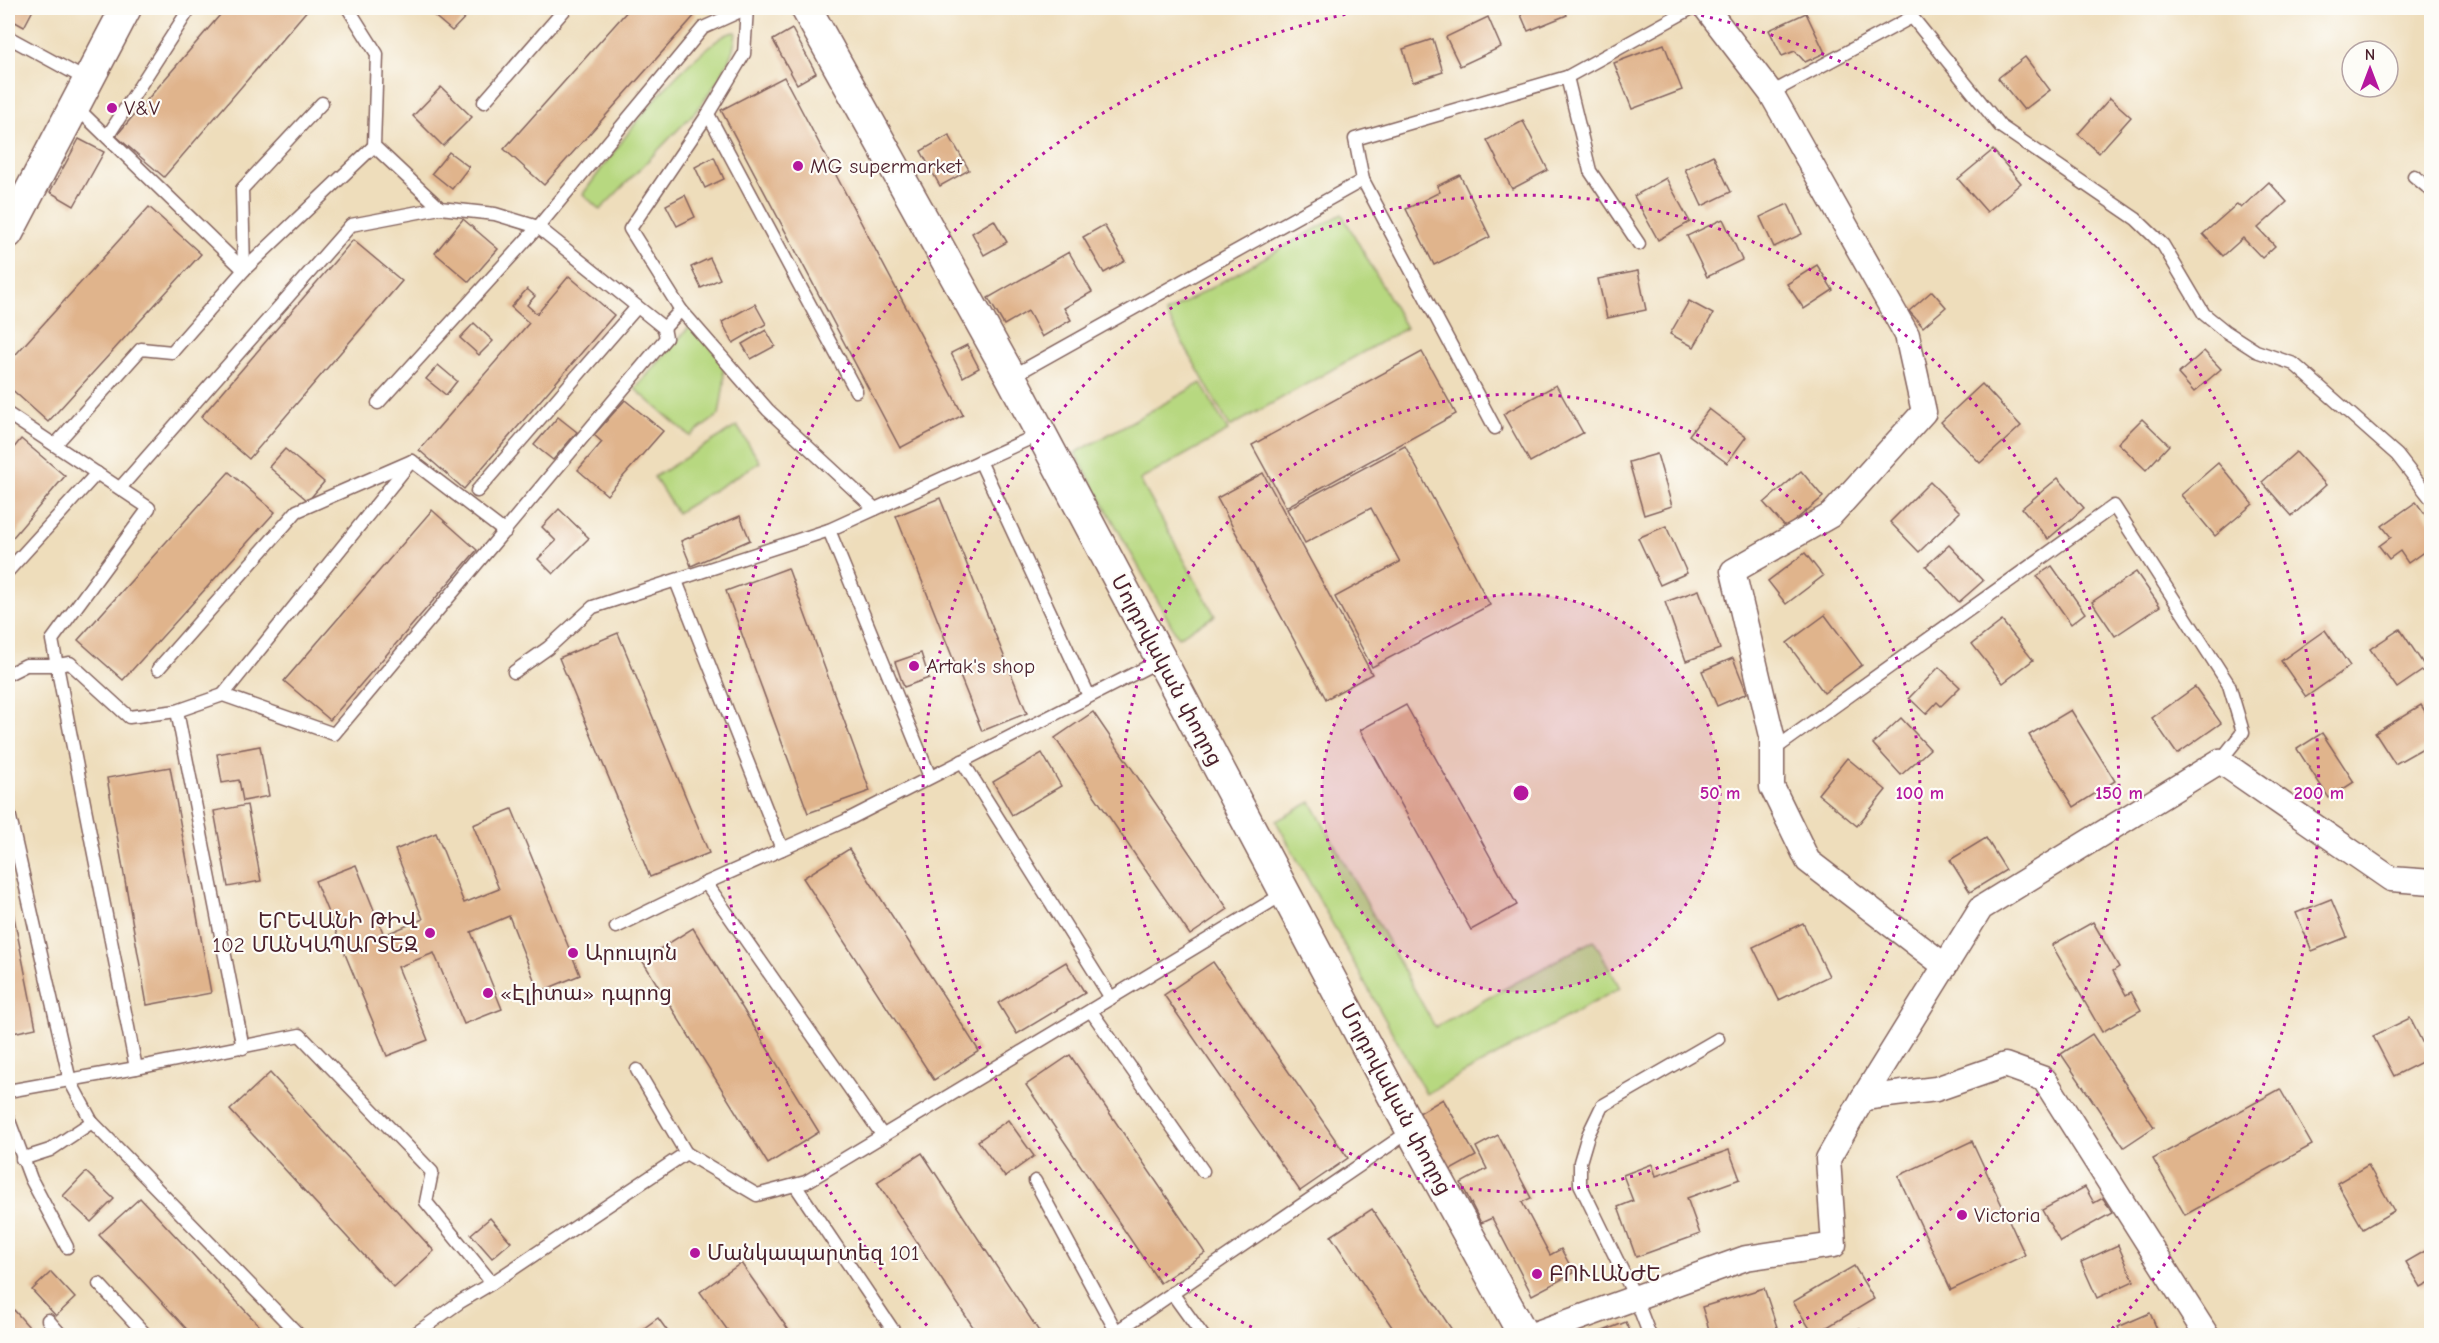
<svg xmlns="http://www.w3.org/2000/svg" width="2439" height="1343" font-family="'Comic Neue','Noto Sans Armenian',sans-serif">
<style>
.green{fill:#b7d880;stroke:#807c56;stroke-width:1.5}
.building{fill:#e0b48c}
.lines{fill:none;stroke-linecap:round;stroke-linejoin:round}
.service-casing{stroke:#83625d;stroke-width:15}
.minor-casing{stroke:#83625d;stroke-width:27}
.tertiary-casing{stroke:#83625d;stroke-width:33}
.service{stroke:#fff;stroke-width:12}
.minor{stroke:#fff;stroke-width:24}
.tertiary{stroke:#fff;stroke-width:30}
.ring{fill:none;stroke:#b5179e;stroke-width:3;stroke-dasharray:3 6}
.poi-dot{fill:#b5179e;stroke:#fdfcf7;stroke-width:2}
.labels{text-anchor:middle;stroke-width:4.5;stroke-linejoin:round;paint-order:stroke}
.poi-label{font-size:21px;fill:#4a1f2b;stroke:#fdfcf7;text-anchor:start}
.street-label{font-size:21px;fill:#4a1f2b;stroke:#fdfcf7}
.centre{fill:#b5179e;stroke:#fdfcf7;stroke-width:3}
.ring-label{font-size:18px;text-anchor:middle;font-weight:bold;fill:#b5179e;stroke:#fdfcf7;stroke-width:4.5;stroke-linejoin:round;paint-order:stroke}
</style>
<rect width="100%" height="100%" fill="#fdfcf7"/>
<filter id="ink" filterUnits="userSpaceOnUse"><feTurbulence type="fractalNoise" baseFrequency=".0167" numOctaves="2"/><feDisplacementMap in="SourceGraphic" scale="12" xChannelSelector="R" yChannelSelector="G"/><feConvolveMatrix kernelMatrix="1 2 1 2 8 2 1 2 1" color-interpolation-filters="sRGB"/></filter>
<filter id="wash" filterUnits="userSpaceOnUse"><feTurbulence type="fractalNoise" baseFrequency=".008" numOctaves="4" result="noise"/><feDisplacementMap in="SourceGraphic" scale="24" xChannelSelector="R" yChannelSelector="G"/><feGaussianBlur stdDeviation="1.35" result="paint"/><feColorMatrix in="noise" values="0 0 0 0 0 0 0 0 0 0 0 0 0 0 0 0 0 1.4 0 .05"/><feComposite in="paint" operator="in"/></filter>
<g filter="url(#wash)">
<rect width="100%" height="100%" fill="#edb"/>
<!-- green -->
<g class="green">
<path d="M736,32C735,60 713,88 698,109L600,210L583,194C621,143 655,91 705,50C714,43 724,33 736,32Z"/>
<path d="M1342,214L1406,328L1230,427L1166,313Z"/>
<path d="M691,325L723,361L724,384L719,415L690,436L635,389Z"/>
<path d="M1201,383L1228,431L1140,480L1215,616L1178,637L1075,453Z"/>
<path d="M737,426L760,462L677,513L654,477Z"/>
<path d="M1311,802L1435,1027L1594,940L1620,988L1426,1094L1276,821Z"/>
</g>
<g id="blocks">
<!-- building -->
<g class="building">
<path d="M8,8H34L24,27L8,18Z"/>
<path d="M226,8H309L164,177L116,136Z"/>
<path d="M425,8H474L452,31Z"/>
<path d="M630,8H688L696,14L544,185L504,149Z"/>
<path d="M1518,8H1564L1567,15L1528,31Z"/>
<path d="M1806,13L1825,53L1805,62L1795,51L1782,56L1769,30Z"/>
<path d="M1488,17L1501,47L1460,66L1446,37Z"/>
<path d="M792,29L816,73L797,84L773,40Z"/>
<path d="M1433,39L1443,72L1413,82L1403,49Z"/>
<path d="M1664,44L1682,90L1632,109L1614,63Z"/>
<path d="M2025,57L2050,90L2024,110L1998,78Z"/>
<path d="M784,77L963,415L900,448L721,110Z"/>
<path d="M441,87L472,117L443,146L413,116Z"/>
<path d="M2110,98L2131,117L2099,153L2078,134Z"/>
<path d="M1523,121L1548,170L1512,189L1487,140Z"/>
<path d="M949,135L969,170L940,186L921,151Z"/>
<path d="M79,139L104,152L74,206L50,192Z"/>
<path d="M1993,150L2021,183L1987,212L1958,179Z"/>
<path d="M449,152L469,167L452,189L432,173Z"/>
<path d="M1713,155L1731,192L1702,206L1685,169Z"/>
<path d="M714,157L724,179L705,188L695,167Z"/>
<path d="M1460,175L1490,237L1434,265L1406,209L1440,192L1437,186Z"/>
<path d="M1666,178L1690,222L1658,240L1634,196Z"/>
<path d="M2269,182L2287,202L2258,228L2275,246L2262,258L2243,238L2223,256L2203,234L2237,204L2241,208Z"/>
<path d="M685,195L695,217L677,226L666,205Z"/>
<path d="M1788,204L1802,234L1774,247L1760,217Z"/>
<path d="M149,207L201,254L48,422L8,386V363Z"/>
<path d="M463,219L498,249L469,282L435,253Z"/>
<path d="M1723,219L1742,260L1707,277L1687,236Z"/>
<path d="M994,220L1007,242L984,255L972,233Z"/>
<path d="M1104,225L1125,261L1104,273L1083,237Z"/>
<path d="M353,240L402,281L249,459L201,417Z"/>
<path d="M1069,252L1092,292L1064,308L1071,320L1042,337L1028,311L1004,325L988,298Z"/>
<path d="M710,258L720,279L701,288L691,267Z"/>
<path d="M1817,265L1833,290L1804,309L1787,284Z"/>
<path d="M1638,271L1646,310L1607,318L1598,279Z"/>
<path d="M569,276L614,315L464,489L419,450L529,323L511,307L527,289L535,296L527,305L537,314Z"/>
<path d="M1932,291L1946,307L1923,327L1909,311Z"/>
<path d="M1689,301L1713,314L1694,347L1670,334Z"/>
<path d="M755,304L766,324L733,343L722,322Z"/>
<path d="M474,323L493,341L479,355L460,338Z"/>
<path d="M766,330L775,346L751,359L742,344Z"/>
<path d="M967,345L979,368L963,377L951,353Z"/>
<path d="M2204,351L2221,369L2194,392L2178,374Z"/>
<path d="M1422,352L1456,414L1286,507L1252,445Z"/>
<path d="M438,365L457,381L446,395L426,379Z"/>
<path d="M1982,384L2021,426L1980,463L1941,422Z"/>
<path d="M1556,385L1583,433L1530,462L1503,414Z"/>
<path d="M625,400L663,431L607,495L578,470L602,442L594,435Z"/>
<path d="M1709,409L1746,437L1727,463L1689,435Z"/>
<path d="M558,417L577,432L553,460L534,445Z"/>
<path d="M2142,419L2169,445L2146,470L2118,443Z"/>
<path d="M21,439L65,476L8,543V455Z"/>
<path d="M1405,446L1490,605L1372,667L1335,597L1400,562L1371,508L1305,543L1287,509Z"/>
<path d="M285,449L324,482L308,501L269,467Z"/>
<path d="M2296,452L2326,485L2292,516L2262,482Z"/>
<path d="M1657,454L1672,506L1644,515L1629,462Z"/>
<path d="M2218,463L2253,504L2215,536L2181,495Z"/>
<path d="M1801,471L1823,497L1786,528L1764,503Z"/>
<path d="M229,472L275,512L123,680L78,640Z"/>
<path d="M1263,473L1372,674L1326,699L1217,498Z"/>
<path d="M2058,478L2084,508L2048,539L2022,508Z"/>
<path d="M1930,482L1960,512L1919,552L1890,522Z"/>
<path d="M940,498L1027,713L982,731L896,516Z"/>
<path d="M2416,502L2432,524V546L2408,563L2400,551L2389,559L2379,546L2391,537L2382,526Z"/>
<path d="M559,509L589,538L553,574L538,559L556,541L542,527Z"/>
<path d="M432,510L477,550L330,720L284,681Z"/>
<path d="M740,516L750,540L691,566L681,541Z"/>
<path d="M1666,526L1687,573L1660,585L1638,538Z"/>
<path d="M1949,545L1983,581L1959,602L1926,566Z"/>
<path d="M1805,553L1823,576L1786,604L1768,581Z"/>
<path d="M2052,566L2085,613L2071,624L2037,576Z"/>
<path d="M788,568L870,791L808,813L726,591Z"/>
<path d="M2136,572L2160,606L2115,636L2092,602Z"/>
<path d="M1699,590L1720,649L1686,661L1665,602Z"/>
<path d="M1825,615L1862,665L1824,693L1787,643Z"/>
<path d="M2002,621L2033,660L2003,683L1972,644Z"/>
<path d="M2400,629L2426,668L2397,688L2370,649Z"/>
<path d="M2325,630L2350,666L2306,697L2281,661Z"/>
<path d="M618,633L709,853L650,877L559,658Z"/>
<path d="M921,653L929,678L904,687L895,662Z"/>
<path d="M1733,658L1747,693L1717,706L1702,671Z"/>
<path d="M1939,667L1960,687L1941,706L1937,702L1926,714L1909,698Z"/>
<path d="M2195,687L2221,723L2177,754L2152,718Z"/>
<path d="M1406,705L1517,905L1471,930L1360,730Z"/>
<path d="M2421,705L2432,722V743L2395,764L2375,733Z"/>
<path d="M2071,710L2115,781L2074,807L2029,735Z"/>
<path d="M1093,712L1228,909L1190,935L1055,738Z"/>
<path d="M1901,718L1930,749L1901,775L1873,744Z"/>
<path d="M2322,733L2354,782L2329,798L2297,749Z"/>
<path d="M260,746L269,796L243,801L239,780L222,783L217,754Z"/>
<path d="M1042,753L1061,786L1012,815L993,782Z"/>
<path d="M1847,758L1886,790L1857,826L1818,794Z"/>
<path d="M170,767L211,993L147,1005L107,778Z"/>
<path d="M247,805L261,881L228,887L214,811Z"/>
<path d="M512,809L580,975L539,992L509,916L471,932L502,1009L464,1024L434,953L398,967L428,1040L387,1056L315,881L356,865L384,935L423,919L395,850L436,833L464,903L499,889L473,825Z"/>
<path d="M1986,838L2006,870L1970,892L1950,860Z"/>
<path d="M849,849L979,1051L934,1080L803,878Z"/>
<path d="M8,887L36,1028L8,1034Z"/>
<path d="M2331,899L2347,937L2312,951L2296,913Z"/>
<path d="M2093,922L2119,967L2113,971L2126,995L2131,992L2141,1010L2102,1032L2052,945Z"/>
<path d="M1803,923L1829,976L1779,1000L1753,947Z"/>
<path d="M693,928L819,1132L768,1164L642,960Z"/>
<path d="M1066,962L1085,993L1017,1034L998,1003Z"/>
<path d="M1213,962L1348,1158L1300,1191L1164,995Z"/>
<path d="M2410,1018L2430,1058L2394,1076L2373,1036Z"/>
<path d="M2092,1034L2154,1127L2124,1147L2061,1054Z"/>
<path d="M1070,1055L1205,1253L1160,1283L1026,1085Z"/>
<path d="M270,1073L434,1251L394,1288L230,1110Z"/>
<path d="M2280,1089L2312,1145L2185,1215L2153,1159Z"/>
<path d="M1443,1099L1476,1156L1447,1172L1414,1116Z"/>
<path d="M1008,1120L1034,1156L1005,1177L978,1141Z"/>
<path d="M1498,1135L1531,1198L1522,1202L1550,1255L1561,1249L1574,1273L1532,1295L1492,1218L1481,1223L1461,1183L1487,1169L1476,1147Z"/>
<path d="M1972,1141L2025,1255L1951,1290L1898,1176Z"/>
<path d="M1729,1150L1740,1179L1687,1198L1700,1234L1636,1257L1618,1207L1633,1201L1623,1175L1652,1164L1656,1176Z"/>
<path d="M922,1153L1042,1336H979L877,1182Z"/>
<path d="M2368,1165L2394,1211L2363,1229L2337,1183Z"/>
<path d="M86,1172L114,1199L91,1222L63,1196Z"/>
<path d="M2085,1187L2094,1203L2103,1198L2112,1213L2060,1242L2042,1210Z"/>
<path d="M140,1198L269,1336H193L149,1288L99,1235Z"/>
<path d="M1372,1209L1456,1336H1398L1331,1236Z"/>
<path d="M490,1218L511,1242L492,1258L471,1234Z"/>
<path d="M2118,1245L2134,1281L2097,1298L2081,1262Z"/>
<path d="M2432,1247V1281L2421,1287L2406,1262Z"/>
<path d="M741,1263L793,1336H724L729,1332L700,1292Z"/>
<path d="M1854,1266L1874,1299L1814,1335L1793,1302Z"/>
<path d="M51,1272L75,1298L56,1316L32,1290Z"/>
<path d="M1764,1288L1779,1333L1770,1336H1711L1702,1307Z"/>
<path d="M14,1310L37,1336H8V1316Z"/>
<path d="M2150,1313L2160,1336H2122L2118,1327Z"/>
<path d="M658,1318L671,1336H633Z"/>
<path d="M1626,1322L1632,1335H1593Z"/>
<path d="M1860,1328L1864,1336H1842V1335Z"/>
</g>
</g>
</g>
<g filter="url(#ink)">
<use href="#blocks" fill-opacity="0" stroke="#83625d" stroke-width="1.5"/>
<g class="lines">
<defs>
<g id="service">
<path d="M348,8L377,54L374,146L440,208L495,214L538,227L664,328L681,310L768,410L875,509"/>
<path d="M8,37L87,80"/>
<path d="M1567,77L1590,171L1639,244"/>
<path d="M1771,93L1912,17L2000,126L2136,219L2163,245L2204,314L2225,331L2256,351L2294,364L2397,455L2432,500"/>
<path d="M484,102L566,8"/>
<path d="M75,106L244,270L374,146"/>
<path d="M708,114L856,391"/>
<path d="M107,137L190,8"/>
<path d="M2414,176L2432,191"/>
<path d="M681,310L630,229L708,114L744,54L747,8"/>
<path d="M1011,377L1363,180"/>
<path d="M378,403L538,227L703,28L745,9"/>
<path d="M8,414L149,508L52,640L136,1068"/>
<path d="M1495,428L1363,180L1355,139L1567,77L1692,8"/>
<path d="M55,445L141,349L172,352L244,270L242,189L322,103"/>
<path d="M412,461L505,532"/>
<path d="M980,461L1089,696"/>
<path d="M120,488L351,225L440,208"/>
<path d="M477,491L637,307"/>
<path d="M829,530L930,777"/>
<path d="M8,571L97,473"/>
<path d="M676,581L782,849"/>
<path d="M158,669L297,511L412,461"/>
<path d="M514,672L548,648L593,607L829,530L1040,434"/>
<path d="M8,674L26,665H58L70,663L129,717L177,711L223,695L334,734L666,338L664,328"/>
<path d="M223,695L409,464"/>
<path d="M177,711L243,1048"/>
<path d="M1772,751L2114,506L2229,685L2243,732L2220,761"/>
<path d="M962,761L1111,998"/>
<path d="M8,809L70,1081L92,1122L300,1336"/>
<path d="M706,883L883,1136"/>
<path d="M616,927L706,883L845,821L1161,660"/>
<path d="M1091,1011L1203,1171"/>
<path d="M637,1070L686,1153"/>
<path d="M8,1091L136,1068L300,1035L432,1172L426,1202L492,1283"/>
<path d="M8,1118L31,1179L67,1247"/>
<path d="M22,1159L50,1150L92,1122"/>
<path d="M1035,1181L1116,1331"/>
<path d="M795,1185L897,1336"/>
<path d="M99,1284L147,1336"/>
<path d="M1172,1293L1203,1336"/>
<path d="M48,1320L62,1336"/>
<path d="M412,1336L460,1302L492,1283L686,1153L757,1195L806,1182L1285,893"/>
<path d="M1110,1336L1410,1131"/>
<path d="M1650,1336L1635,1297L1580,1184V1162L1588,1135L1602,1106L1718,1039"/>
</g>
<g id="minor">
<path d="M1706,8L1771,93L1907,335L1924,412L1831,515L1733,571L1772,736V787L1808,861L1945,966"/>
<path d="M1863,1098L1936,1089L2005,1065L2044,1079L2207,1336"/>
<path d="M1529,1336L1746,1258L1834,1245L1828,1159L1863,1098L1981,908L2220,761L2391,879L2432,882"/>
</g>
<g id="tertiary">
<path d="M806,8L1011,377L1411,1130L1524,1336"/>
<path d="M8,233L126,8"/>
</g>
</defs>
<!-- service casing -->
<use href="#service" class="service-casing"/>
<!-- minor casing -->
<use href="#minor" class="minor-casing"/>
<!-- tertiary casing -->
<use href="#tertiary" class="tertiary-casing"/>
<!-- service -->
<use href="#service" class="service"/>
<!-- minor -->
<use href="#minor" class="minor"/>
<!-- tertiary -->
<use href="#tertiary" class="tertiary"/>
</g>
</g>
<!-- distance rings -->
<circle cx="1521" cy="793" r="199" fill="#b5179e" fill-opacity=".12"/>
<g class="ring">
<circle cx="1521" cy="793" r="199"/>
<circle cx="1521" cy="793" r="399"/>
<path d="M1268 1335A598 598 0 1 1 1774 1335"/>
<path d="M933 1332A798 798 0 0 1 1376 8M1666 8A798 798 0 0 1 2109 1332"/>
</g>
<!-- markers -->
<g class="poi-dot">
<circle cx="112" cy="108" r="6"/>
<circle cx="798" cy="166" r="6"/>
<circle cx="914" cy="666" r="6"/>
<circle cx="430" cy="933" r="6"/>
<circle cx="573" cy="953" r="6"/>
<circle cx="488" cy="993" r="6"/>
<circle cx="1962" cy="1215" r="6"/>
<circle cx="695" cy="1253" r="6"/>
<circle cx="1537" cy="1274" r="6"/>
</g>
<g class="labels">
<!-- poi labels -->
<g class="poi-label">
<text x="124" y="115">V&amp;V</text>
<text x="810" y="173">MG supermarket</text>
<text x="926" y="673">Artak's shop</text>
<text x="418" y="928" text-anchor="end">ԵՐԵՎԱՆԻ ԹԻՎ<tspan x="418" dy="24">102 ՄԱՆԿԱՊԱՐՏԵԶ</tspan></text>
<text x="585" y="960">Արուսյոն</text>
<text x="500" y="1000">«Էլիտա» դպրոց</text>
<text x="1974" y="1222">Victoria</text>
<text x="707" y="1260">Մանկապարտեզ 101</text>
<text x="1549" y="1281">ԲՈՒԼԱՆԺԵ</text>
</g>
<!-- street labels -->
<g class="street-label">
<text transform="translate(1167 670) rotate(62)" y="7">Մոլդովական փողոց</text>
<text transform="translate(1396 1099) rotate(62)" y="7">Մոլդովական փողոց</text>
</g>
</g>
<circle cx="1521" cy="793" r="9" class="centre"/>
<g class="ring-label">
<text x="1720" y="799">50 m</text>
<text x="1920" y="799">100 m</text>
<text x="2119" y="799">150 m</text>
<text x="2319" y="799">200 m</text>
</g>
<!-- margin -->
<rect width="2439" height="1343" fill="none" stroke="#fdfcf7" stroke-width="30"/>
<!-- north arrow -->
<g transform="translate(2370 69)"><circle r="28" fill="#fdfcf7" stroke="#b5a4a5" stroke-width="1.5"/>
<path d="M0-4.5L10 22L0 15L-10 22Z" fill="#b5179e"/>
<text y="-9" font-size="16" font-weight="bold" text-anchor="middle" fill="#4a1f2b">N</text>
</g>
</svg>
